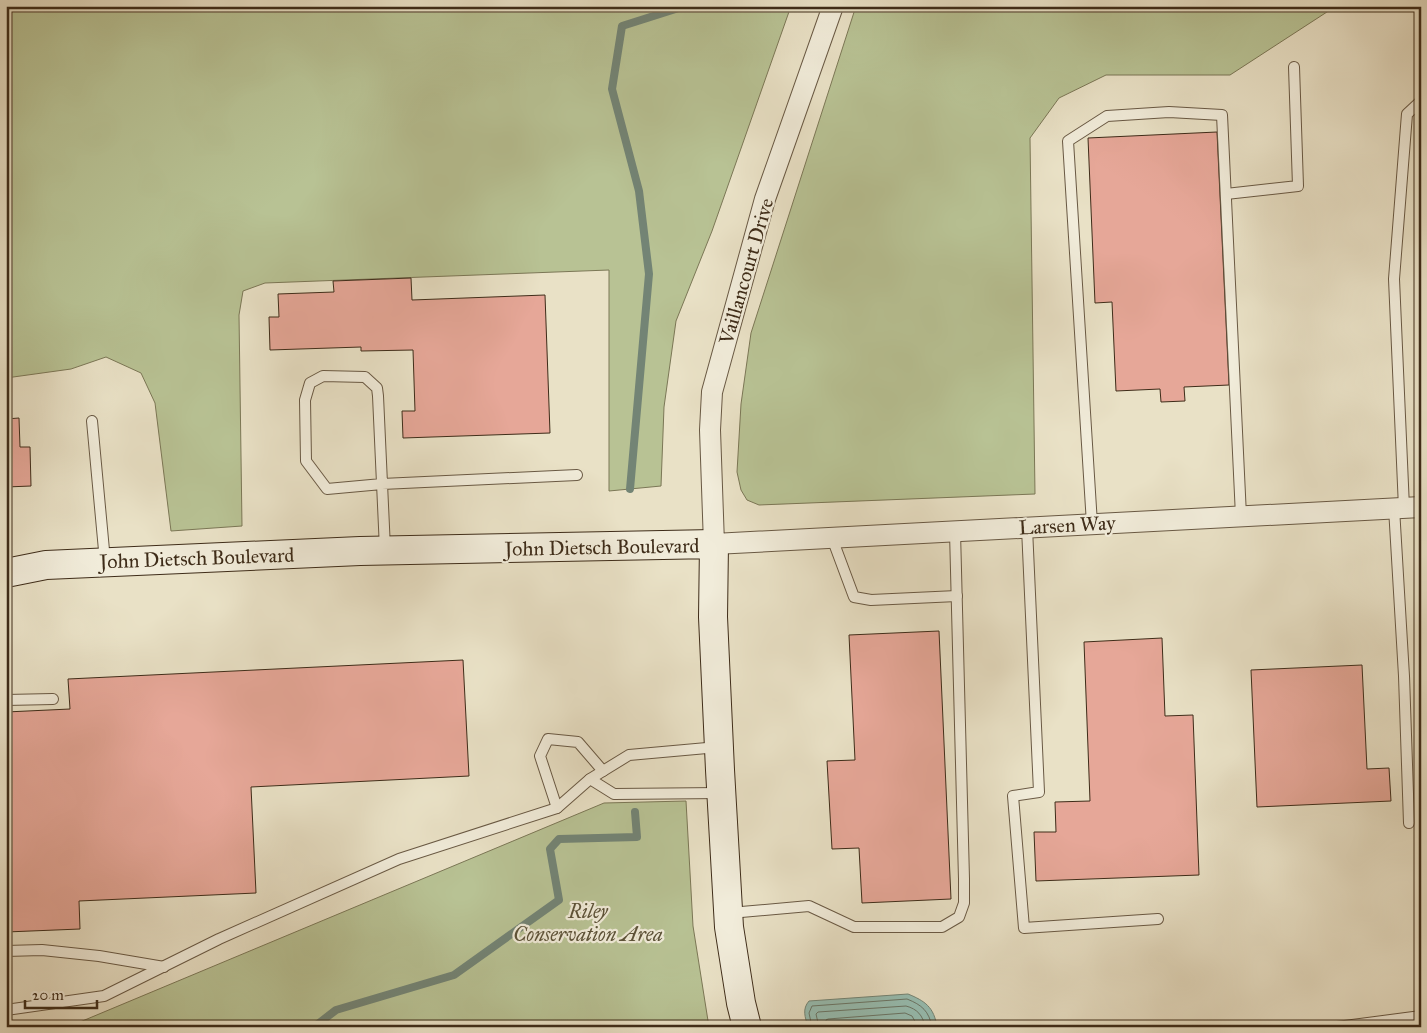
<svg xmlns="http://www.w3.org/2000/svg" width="1427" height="1033" font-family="'IM FELL Great Primer',serif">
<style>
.green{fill:#b8c294;stroke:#7b7756}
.water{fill:#97beb2;stroke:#738475}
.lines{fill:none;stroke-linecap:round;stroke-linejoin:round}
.shore{stroke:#6a7566;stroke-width:1}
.stream{stroke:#738475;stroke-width:8}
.building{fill:#e6a798;stroke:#3e2c19}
.lane-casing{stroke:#695944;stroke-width:12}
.street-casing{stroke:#695944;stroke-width:22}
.secondary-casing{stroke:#3e2c19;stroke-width:30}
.lane{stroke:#f1ecda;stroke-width:10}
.street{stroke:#f1ecda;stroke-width:20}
.secondary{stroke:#f1ecda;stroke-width:28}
.labels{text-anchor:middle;stroke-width:4.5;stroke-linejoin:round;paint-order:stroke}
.street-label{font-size:20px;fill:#3e2c19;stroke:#f1ecda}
.park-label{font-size:20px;font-style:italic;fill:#5c5238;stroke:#f1ecda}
</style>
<rect width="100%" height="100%" fill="#e9e1c6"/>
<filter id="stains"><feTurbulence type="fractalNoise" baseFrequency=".004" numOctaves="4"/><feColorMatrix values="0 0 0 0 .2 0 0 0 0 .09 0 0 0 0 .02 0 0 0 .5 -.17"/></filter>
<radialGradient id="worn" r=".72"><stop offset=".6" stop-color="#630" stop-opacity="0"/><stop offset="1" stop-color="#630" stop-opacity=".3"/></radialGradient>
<!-- green -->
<g class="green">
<path d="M6,6H791L712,231L676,321L664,407L661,486L609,491V270L265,283L243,291L239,315L242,526L171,531L155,403L141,373L106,357L71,369L6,378Z"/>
<path d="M856,6H1382L1330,10L1230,75H1106L1059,98L1030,138L1035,494L759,505L747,500L741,490L737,472L741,404L751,333Z"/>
<path d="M686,801L693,926L709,1027H68L604,803Z"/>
</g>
<!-- water -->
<path class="water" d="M908,994C925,1001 934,1007 937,1027H808C805,1017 802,1009 809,1001Z"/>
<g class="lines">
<!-- shore -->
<g class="shore">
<path d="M812,1027L809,1013L812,1006L907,999C922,1005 929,1011 932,1027"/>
<path d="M819,1027L816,1014L818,1012L906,1006C917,1009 923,1015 925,1027"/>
<path d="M826,1027V1020L828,1019L905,1013L912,1016L918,1027"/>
</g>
<!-- stream -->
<g class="stream">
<path d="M630,489L649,274L639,191L612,89L622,26L685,6"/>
<path d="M314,1027L336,1010L454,975L559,900L550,849L559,839L637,837L635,812"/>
</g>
</g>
<!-- building -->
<g class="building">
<path d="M1217,132L1229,385L1184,387L1185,401L1161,402L1160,389L1116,391L1112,302L1095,303L1088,138Z"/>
<path d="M411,278L412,300L545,295L550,433L403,438L402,411H415L413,350L361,351V347L270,350L269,317H279L278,294L334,292L333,281Z"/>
<path d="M19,418L20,447H30L31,486L6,487V419Z"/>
<path d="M939,631L951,899L862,903L859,848L832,849L827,761L855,760L849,635Z"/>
<path d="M1162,638L1165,716L1193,715L1199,875L1036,881L1034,832H1056L1055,802L1090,801L1084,642Z"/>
<path d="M463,660L469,776L251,787L256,893L79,901L80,929L6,932V712L70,709L68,679Z"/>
<path d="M1362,665L1367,769L1389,768L1391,801L1257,807L1251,670Z"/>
</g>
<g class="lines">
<defs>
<g id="lane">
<path d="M1226,194L1298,186L1294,67"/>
<path d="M92,421L105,561"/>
<path d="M1394,508L1404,676L1409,823"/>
<path d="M1404,508L1394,279L1407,114L1421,101"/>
<path d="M1092,524L1068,141L1107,116L1169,112L1222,115L1241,516"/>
<path d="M1027,528L1039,792L1013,796L1024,928L1158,919"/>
<path d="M832,538L854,597L871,600L957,596"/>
<path d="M385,549L378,396L377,388L365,377L323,376L310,383L305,400L306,461L327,489L382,484L577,475"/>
<path d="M6,700L53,699"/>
<path d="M590,779L614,794L720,793"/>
<path d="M557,808L540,756L548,739L578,742L603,771"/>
<path d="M730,913L809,906L854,927H942L959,917L964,903V879L955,532"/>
<path d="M6,951L42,950L99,956L164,967"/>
<path d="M6,1010L104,996L219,939L399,859L557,808L590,779L629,755L718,747"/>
<path d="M1337,1027L1421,1016"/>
</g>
<path id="street" d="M833,6L765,199L712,392L710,430L714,544L1421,507"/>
<path id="secondary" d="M6,573L46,565L360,551L714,544L713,617L720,770L729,927L741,1003L747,1027"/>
</defs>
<!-- lane casing -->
<use href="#lane" class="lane-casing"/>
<!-- street casing -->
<use href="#street" class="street-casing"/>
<!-- secondary casing -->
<use href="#secondary" class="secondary-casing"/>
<!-- lane -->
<use href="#lane" class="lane"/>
<!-- street -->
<use href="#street" class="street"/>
<!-- secondary -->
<use href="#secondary" class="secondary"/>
</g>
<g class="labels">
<!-- street labels -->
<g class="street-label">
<text transform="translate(746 271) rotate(-74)" y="7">Vaillancourt Drive</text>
<text transform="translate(1067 525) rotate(-3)" y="7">Larsen Way</text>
<text transform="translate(602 547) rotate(-1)" y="7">John Dietsch Boulevard</text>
<text transform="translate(197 558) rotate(-2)" y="7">John Dietsch Boulevard</text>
</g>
<!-- park labels -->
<g class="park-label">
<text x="588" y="918">Riley<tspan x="588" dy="23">Conservation Area</tspan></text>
</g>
</g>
<!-- margin -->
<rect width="1427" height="1033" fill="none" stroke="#e9e1c6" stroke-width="25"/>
<rect x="8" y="8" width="1412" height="1018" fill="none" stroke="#3e2c19" stroke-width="2.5"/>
<rect x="12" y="12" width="1402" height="1008" fill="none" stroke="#3e2c19"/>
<!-- scale -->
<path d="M25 1000v8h72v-8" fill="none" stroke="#3e2c19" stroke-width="2.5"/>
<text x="32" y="1000" font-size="15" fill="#3e2c19" stroke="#f1ecda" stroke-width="4" paint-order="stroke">20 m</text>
<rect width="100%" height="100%" filter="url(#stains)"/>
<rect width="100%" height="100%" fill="url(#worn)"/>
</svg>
